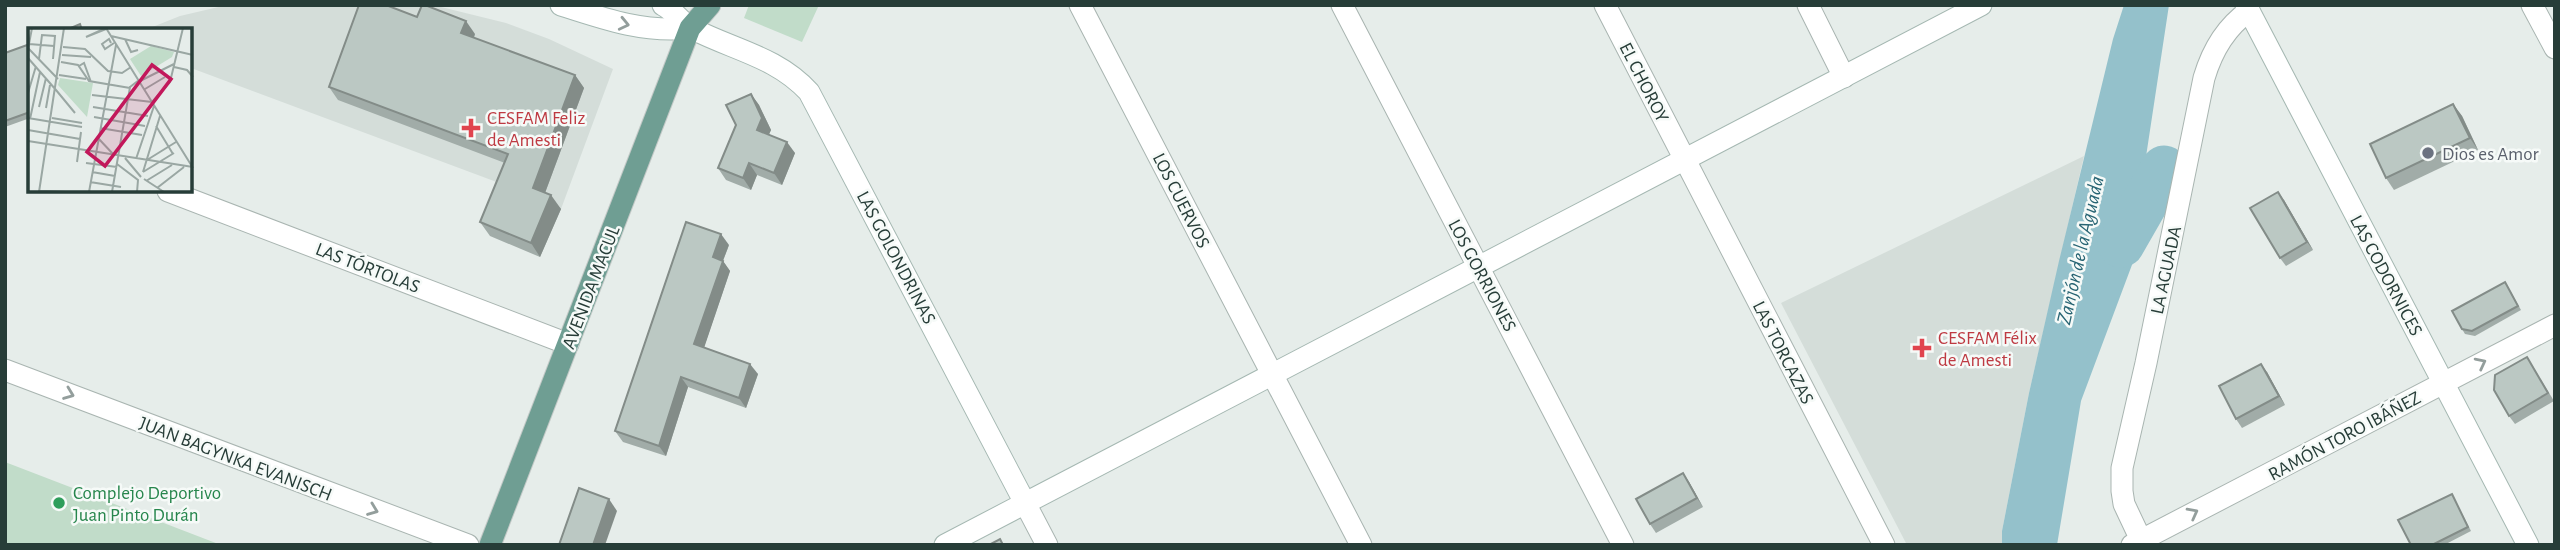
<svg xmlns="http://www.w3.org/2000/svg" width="2560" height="550" font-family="'Alegreya Sans',sans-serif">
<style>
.built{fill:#d4ddd9}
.green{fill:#c1dcc9}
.water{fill:#94c1cb}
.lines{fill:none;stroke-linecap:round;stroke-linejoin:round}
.river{stroke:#94c1cb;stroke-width:47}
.street-casing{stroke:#a9b5b1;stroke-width:23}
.secondary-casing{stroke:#a5b8b2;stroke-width:23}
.primary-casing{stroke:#c3c9c7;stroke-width:23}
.street{stroke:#fff;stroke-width:21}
.secondary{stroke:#fff;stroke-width:21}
.primary{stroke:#6f9e93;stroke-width:21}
.wall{fill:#a1aca8}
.shaded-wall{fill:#838c88}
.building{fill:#bbc8c3;stroke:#838c88;stroke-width:2}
.oneway{stroke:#939e9c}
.health-dot{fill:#e0444e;stroke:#f6faf8;stroke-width:2.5}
.worship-dot{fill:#6b7280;stroke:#f6faf8;stroke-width:2.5}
.leisure-dot{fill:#2e9e5b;stroke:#f6faf8;stroke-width:2.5}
.labels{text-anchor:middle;stroke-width:5;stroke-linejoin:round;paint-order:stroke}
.street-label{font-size:19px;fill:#273d38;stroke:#f6faf8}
.health-label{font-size:19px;fill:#be3a42;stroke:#f6faf8;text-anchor:start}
.worship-label{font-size:19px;fill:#5b616d;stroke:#f6faf8;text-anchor:start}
.leisure-label{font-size:19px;fill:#27864d;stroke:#f6faf8;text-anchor:start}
.water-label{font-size:21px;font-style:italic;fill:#276473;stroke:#f6faf8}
.inset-road{fill:none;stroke:#9aa7a3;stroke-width:2}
.view{fill:#c2185b;fill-opacity:0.15;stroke:#c2185b;stroke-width:3.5}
.inset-edge{fill:none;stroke:#273d38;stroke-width:3.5}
</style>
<rect width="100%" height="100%" fill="#e6edea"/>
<!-- built -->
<g class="built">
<path d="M227,5H433L506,23L549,39L613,69L561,209L510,187L191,68V30H145L180,16Z"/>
<path d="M2084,156L2029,393L2002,531V545H1907L1781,303Z"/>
</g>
<!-- green -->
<g class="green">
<path d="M749,5H819L802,42L744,18Z"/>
<path d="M5,462L221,545H5Z"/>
</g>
<!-- water -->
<path class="water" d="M2124,5H2169L2142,183L2160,190L2081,401L2057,545H2002V531L2029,393L2059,261L2113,39Z"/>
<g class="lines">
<!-- river -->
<path class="river" d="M2121,244L2164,169"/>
<defs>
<g id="street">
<path d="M1080,5L1361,545"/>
<path d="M1342,5L1623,545"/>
<path d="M1605,5L1884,545"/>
<path d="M1808,5L1844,77"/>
<path d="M2532,5L2555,48"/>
<path d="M168,191L568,344"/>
<path d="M5,370L468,545"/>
<path d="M1025,503L1047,545"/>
<path d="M2141,540L2124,504L2122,491V468L2146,363L2204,78C2212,51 2226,27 2249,11"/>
<path d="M2132,545L2555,325"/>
</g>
<g id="secondary">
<path d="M561,5C604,19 644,33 690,28"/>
<path d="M663,5C675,11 682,24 693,29C734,50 777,57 809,92L1025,503"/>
<path d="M2246,5L2528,545"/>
<path d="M945,545L1981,5"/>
</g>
<path id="primary" d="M490,545L690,28L710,5"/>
</defs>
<!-- street casing -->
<use href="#street" class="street-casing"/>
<!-- secondary casing -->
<use href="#secondary" class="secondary-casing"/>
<!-- primary casing -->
<use href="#primary" class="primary-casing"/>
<!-- street -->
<use href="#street" class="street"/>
<!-- secondary -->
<use href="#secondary" class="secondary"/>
<!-- primary -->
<use href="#primary" class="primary"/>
</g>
<!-- wall -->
<g class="wall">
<path d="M475,34L474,38L575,75L584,88L545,193L561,209L540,257L490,236L480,222L505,163L338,100L329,87Z"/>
<path d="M30,44V118L5,127V53Z"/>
<path d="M751,94L759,105L771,130L769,134L795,153L782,185L757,175L751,190L726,180L718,168Z"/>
<path d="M2453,104L2462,116L2478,150L2394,190L2386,178Z"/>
<path d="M2284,200L2313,250L2286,266L2280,258Z"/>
<path d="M729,245L723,261L730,271L704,347L758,374L746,408L688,387L666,456L623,442L615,431Z"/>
<path d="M2508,287L2521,310L2475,336L2465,334L2462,329Z"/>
<path d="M2527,357L2554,401L2515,424L2509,416Z"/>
<path d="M2267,372L2285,405L2242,428L2236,419Z"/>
<path d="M1683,473L1689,482L1703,507L1656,533L1650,524Z"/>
<path d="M2452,494L2471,531L2444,545H2411Z"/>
</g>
<!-- shaded-wall -->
<g class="shaded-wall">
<path d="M466,21L475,34L470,46L461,33Z"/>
<path d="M575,75L584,88L542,201L533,188Z"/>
<path d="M751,94L759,105L771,130L766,141L757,130Z"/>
<path d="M2453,104L2462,116L2478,150L2470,138Z"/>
<path d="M787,142L795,153L782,185L774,173Z"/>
<path d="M749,163L757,175L751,190L743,178Z"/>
<path d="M2278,192L2284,200L2313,250L2307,242Z"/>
<path d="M551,195L561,209L540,257L531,243Z"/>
<path d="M721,234L729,245L720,268L713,257Z"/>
<path d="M723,261L730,271L702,354L694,344Z"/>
<path d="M750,364L758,374L746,408L739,398Z"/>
<path d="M2261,364L2267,372L2285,405L2279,396Z"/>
<path d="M681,377L688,387L666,456L659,446Z"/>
<path d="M1683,473L1689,482L1703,507L1697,498Z"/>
<path d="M609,499L617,511L605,545H593Z"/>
</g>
<!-- building -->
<g class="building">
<path d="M359,5H386L417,17L422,5H425L466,21L461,33L575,75L533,188L551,195L531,243L480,222L508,154L329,87Z"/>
<path d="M80,24L82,30H66Z"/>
<path d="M30,44V112L5,121V53Z"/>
<path d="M751,94L762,118L757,130L787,142L774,173L749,163L743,178L718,168L736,125L726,105Z"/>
<path d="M2453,104L2470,138L2386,178L2370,144Z"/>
<path d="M2278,192L2307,242L2280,258L2250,208Z"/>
<path d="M686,222L721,234L713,257L723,261L694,344L750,364L739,398L681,377L659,446L615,431Z"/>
<path d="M2505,282L2518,306L2472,331L2462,329L2452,311Z"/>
<path d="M2527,357L2548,393L2509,416L2494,390L2495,375Z"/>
<path d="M2261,364L2279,396L2236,419L2219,386Z"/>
<path d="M1683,473L1697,498L1650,524L1636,499Z"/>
<path d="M579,488L609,499L593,545H559Z"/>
<path d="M2452,494L2468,527L2432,545H2411L2398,520Z"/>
<path d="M1000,539L1003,545H989Z"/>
</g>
<!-- one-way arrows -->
<defs><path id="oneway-chevron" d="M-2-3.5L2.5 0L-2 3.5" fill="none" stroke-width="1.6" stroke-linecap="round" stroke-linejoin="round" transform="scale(1.75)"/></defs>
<g class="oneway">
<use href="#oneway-chevron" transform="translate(624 24) rotate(13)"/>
<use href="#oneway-chevron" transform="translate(2481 363) rotate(-27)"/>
<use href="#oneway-chevron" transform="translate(69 394) rotate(21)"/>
<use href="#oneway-chevron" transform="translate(373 510) rotate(21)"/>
<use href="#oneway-chevron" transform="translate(2193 513) rotate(-28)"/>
</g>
<!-- markers -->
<g class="health-dot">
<path d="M467.5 117.5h7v7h7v7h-7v7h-7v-7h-7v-7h7z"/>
<path d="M1918.5 337.5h7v7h7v7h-7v7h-7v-7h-7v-7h7z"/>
</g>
<circle class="worship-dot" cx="2428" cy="153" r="7"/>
<circle class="leisure-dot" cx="59" cy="503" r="7"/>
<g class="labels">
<!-- street labels -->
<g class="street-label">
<text transform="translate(1645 82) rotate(63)" y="7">EL CHOROY</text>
<text transform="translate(1182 200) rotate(63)" y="7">LOS CUERVOS</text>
<text transform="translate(897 257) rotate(62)" y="7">LAS GOLONDRINAS</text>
<text transform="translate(368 267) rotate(21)" y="7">LAS TÓRTOLAS</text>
<text transform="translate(2165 270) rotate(-78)" y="7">LA AGUADA</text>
<text transform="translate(1483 275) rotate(62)" y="7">LOS GORRIONES</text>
<text transform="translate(2387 275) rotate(62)" y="7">LAS CODORNICES</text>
<text transform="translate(590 287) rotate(-69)" y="7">AVENIDA MACUL</text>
<text transform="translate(1784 352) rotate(63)" y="7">LAS TORCAZAS</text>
<text transform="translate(2344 435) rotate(-28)" y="7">RAMÓN TORO IBÁÑEZ</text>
<text transform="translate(236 458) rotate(21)" y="7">JUAN BAGYNKA EVANISCH</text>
</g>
<!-- health labels -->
<g class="health-label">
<text x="487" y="124">CESFAM Feliz<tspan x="487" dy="22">de Amesti</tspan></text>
<text x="1938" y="344">CESFAM Félix<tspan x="1938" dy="22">de Amesti</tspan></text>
</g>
<!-- worship labels -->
<g class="worship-label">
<text x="2442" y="160">Dios es Amor</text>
</g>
<!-- leisure labels -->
<g class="leisure-label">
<text x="73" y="499">Complejo Deportivo<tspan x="73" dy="22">Juan Pinto Durán</tspan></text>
</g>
<!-- water labels -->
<g class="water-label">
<text transform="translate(2080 250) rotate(-77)" y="7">Zanjón de la Aguada</text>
</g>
</g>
<!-- overview -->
<g transform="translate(28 28)">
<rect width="164" height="164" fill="#e6edea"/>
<path d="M123,18L146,24L144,29L113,48L102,31ZM32,50L65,55L59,89L30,57Z" fill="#c1dcc9"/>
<path class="inset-road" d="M78,0L58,9L78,1M78,0L165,140M83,8L165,27M97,11L103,24L110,22M83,15L81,11L74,16L77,21L86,15M1,16L26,18M35,19L57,21L80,43L94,45L103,39M0,20L30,51M0,21L4,0M34,27L63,29M0,30L28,62M11,31L14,7L27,8L25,31M33,34L50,37L61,53L102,60M51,38L56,35L63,54M146,39L159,42L165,49M31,47L58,51M112,53L146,36M117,61L137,49M28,62L47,85M0,65L8,38M64,67L124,74M124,74L142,54L155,0M11,79L18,50M65,79L120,88M18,80L22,57M66,89L117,98M0,90L54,99M24,90L54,95M2,91L12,44M128,98L145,126M72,100L114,107M0,102L52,111M70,110L85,126M0,113L165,139M97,130L113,149M108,131L126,78M119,132L148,114M49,134L53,104M58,135L89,139M89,136L110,152L109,164M64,144L87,148M115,144L132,88M115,144L146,125M116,151L136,164M118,153L144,137M62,154L93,159M129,160L156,139M12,163L38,164M11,164L36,0M61,164L88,17M84,164L102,59L111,52"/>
<path class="view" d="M124,37L143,51L77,138L59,124Z"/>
<rect width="164" height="164" class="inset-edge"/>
</g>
<!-- border -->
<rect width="2560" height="550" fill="none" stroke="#273d38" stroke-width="14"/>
</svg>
